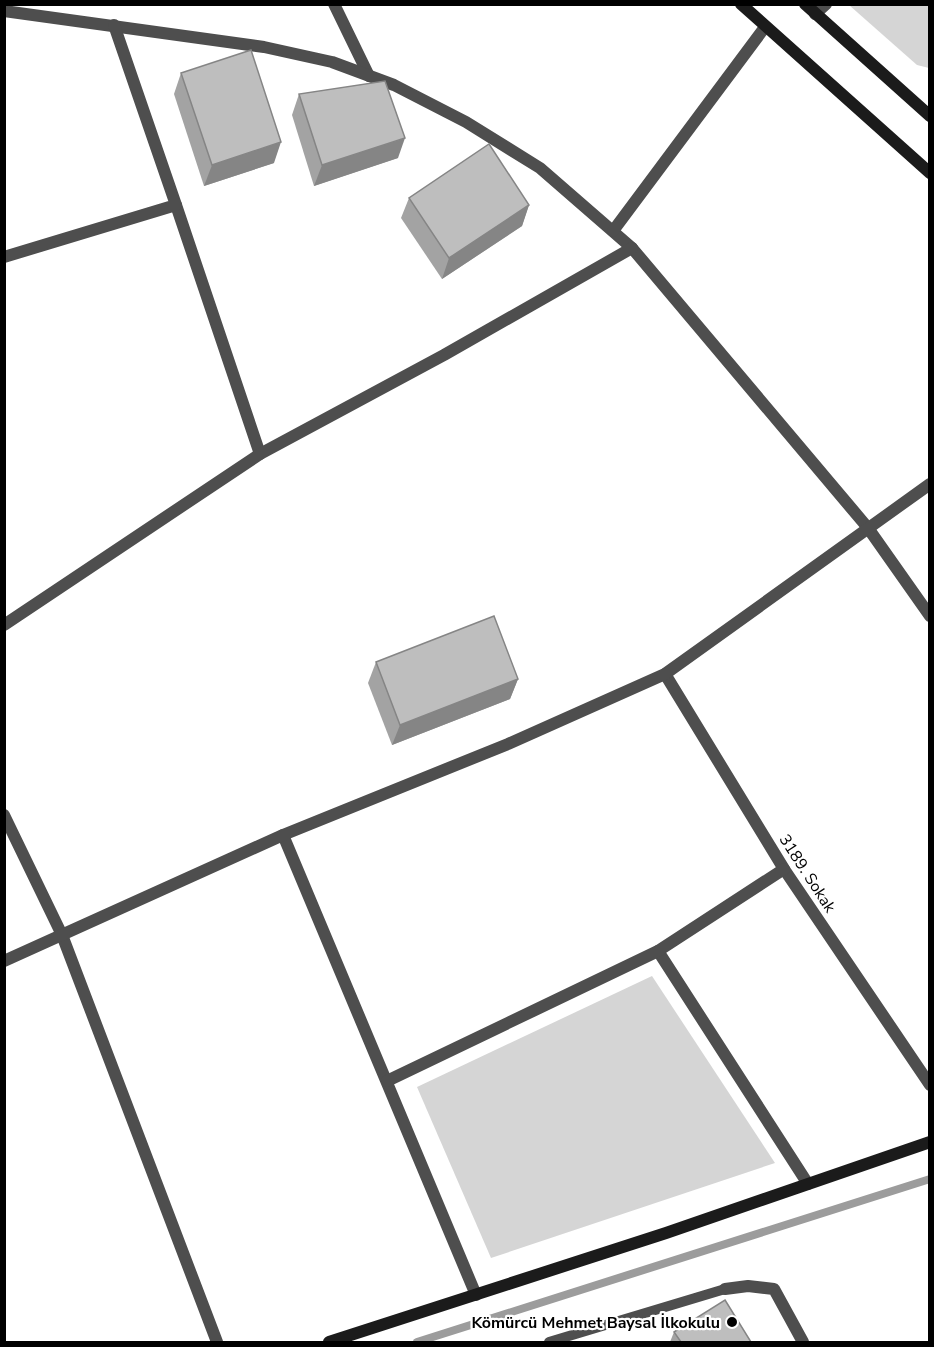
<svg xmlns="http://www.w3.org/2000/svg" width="934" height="1347" font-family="'Nunito Sans',sans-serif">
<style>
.green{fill:#d5d5d5}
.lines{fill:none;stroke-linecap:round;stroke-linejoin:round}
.stream{stroke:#9c9c9c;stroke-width:8}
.lane{stroke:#4e4e4e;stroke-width:10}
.street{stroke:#4e4e4e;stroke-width:12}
.secondary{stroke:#1b1b1b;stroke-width:12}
.wall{fill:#a3a3a3}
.shaded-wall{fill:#858585}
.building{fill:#bebebe;stroke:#858585;stroke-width:1.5}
.poi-dot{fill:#000;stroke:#fff;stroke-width:2}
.labels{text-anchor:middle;stroke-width:4.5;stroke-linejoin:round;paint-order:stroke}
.street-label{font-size:16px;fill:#000;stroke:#fff}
.poi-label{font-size:16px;font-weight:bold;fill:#000;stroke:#fff;text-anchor:end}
</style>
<rect width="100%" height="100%" fill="#fff"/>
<!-- green -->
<g class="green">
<path d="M849,5H929V68L917,65Z"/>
<path d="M652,976L775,1163L491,1258L417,1087Z"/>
</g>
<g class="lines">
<!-- stream -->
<path class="stream" d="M417,1342L930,1179"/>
<!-- lane -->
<path class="lane" d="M549,1342L725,1289"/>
<!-- street -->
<g class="street">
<path d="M334,4L369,76"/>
<path d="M4,11L264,47L332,62L394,85L466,122L540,168L632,248L868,528L930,616"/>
<path d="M815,14L826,4"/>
<path d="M176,205L260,454"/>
<path d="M613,231L765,27"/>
<path d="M4,257L176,205L114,25"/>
<path d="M4,625L260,454L444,355L632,248"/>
<path d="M665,674L784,869L930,1085"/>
<path d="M4,815L62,935L217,1342"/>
<path d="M283,835L476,1295"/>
<path d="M658,951L808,1184"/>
<path d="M4,961L283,835L508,744L665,674L930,484"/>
<path d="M387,1081L658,951L784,869"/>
<path d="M725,1289L748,1286L774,1289L803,1342"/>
</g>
<!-- secondary -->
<g class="secondary">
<path d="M741,4L930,173"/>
<path d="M805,4L930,116"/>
<path d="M329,1342L666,1233L930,1142"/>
</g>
</g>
<!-- wall -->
<g class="wall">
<path d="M181,73L274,163L204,186L174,94Z"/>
<path d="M299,94L398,158L314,186L292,115Z"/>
<path d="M409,198L529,205L522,226L442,279L401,218Z"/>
<path d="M376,662L518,679L510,699L392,745L368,683Z"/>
<path d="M674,1332L751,1342H670Z"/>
</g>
<!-- shaded-wall -->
<g class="shaded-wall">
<path d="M405,138L398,158L314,186L322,165Z"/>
<path d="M281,142L274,163L204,186L212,165Z"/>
<path d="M529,205L522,226L442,279L449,258Z"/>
<path d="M518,679L510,699L392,745L400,725Z"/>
</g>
<!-- building -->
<g class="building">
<path d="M251,50L281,142L212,165L181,73Z"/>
<path d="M385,81L405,138L322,165L299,94Z"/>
<path d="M489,144L529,205L449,258L409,198Z"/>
<path d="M494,616L518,679L400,725L376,662Z"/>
<path d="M725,1300L751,1342H681L674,1332Z"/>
</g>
<!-- markers -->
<circle class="poi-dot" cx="732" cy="1322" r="6"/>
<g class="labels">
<!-- street labels -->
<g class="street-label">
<text transform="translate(808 873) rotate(57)" y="6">3189. Sokak</text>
</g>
<!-- poi labels -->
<g class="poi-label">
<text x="720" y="1328">Kömürcü Mehmet Baysal İlkokulu</text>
</g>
</g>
<!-- border -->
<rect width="934" height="1347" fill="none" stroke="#000000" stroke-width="12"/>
</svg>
